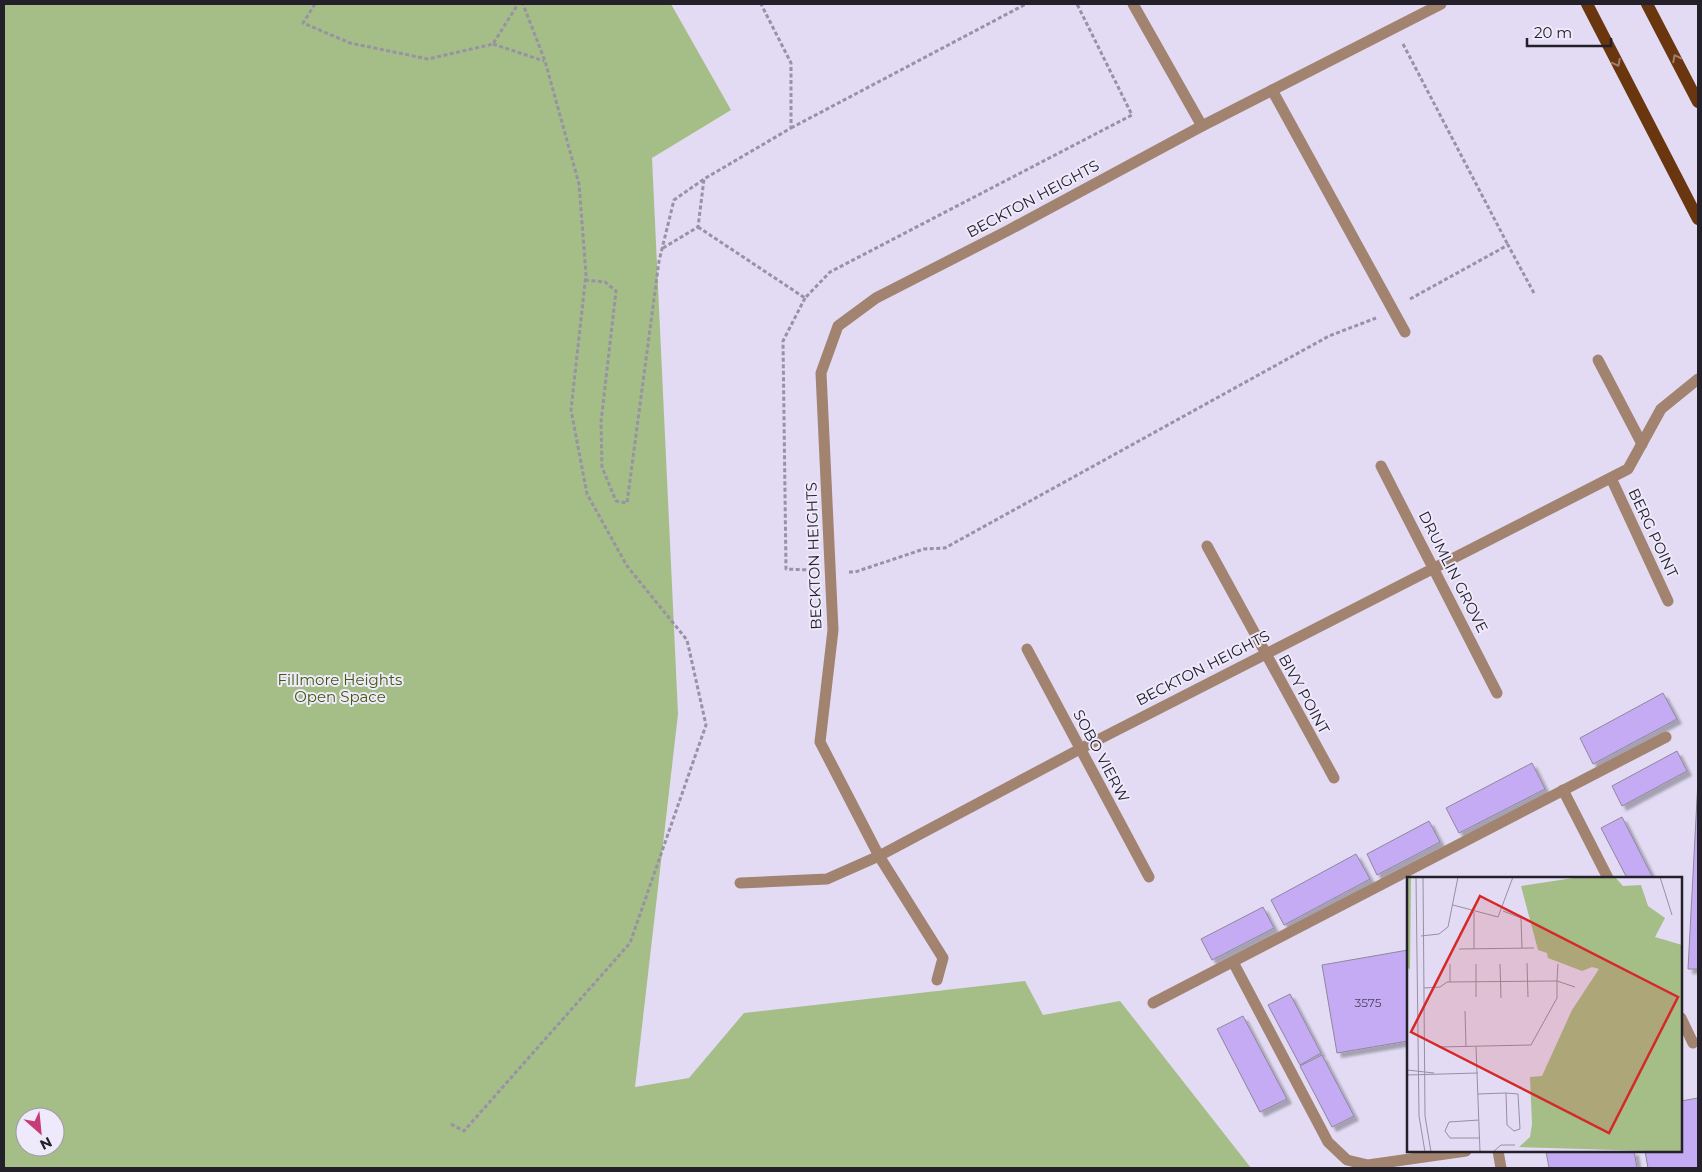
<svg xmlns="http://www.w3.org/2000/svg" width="1702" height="1172" font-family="Montserrat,sans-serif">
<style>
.green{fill:#a5bd87;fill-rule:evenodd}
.building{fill:#c4abf3;stroke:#8e879d;filter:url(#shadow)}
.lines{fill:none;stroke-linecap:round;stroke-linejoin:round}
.path{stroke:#9892a5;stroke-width:3;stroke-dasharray:4 2.5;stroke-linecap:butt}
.service{stroke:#a18370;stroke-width:11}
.primary{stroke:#69360f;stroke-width:12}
.oneway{stroke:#9f7e6e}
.labels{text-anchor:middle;stroke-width:4;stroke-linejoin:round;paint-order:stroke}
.number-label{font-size:12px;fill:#4b435c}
.street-label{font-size:15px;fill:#232029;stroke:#efe9fc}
.park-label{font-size:15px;fill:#3f5a09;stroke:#efe9fc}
.inset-road{fill:none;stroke:#9690a2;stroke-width:1}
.view{fill:#d62828;fill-opacity:0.15;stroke:#d62828;stroke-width:2.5}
.inset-edge{fill:none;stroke:#232029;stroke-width:2.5}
</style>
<defs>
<filter id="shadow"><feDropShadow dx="4.5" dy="4.5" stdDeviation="1" flood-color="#0004"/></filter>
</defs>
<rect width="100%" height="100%" fill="#e2dbf3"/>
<!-- green -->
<path class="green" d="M4,4H671L731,110L652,158L678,714L635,1087L689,1078L744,1013L1025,981L1043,1015L1120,1001L1251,1168H4ZM25,1117H55V1147H25Z"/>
<!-- building -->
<g class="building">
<path d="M1663,693L1677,719L1593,764L1580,738Z"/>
<path d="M1677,751L1687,771L1622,806L1612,786Z"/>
<path d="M1532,763L1545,789L1459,833L1446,808Z"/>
<path d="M1698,780V969H1688Z"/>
<path d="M1622,817L1653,878H1627L1601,828Z"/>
<path d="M1429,821L1440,842L1377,875L1367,854Z"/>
<path d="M1356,854L1370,879L1284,925L1271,900Z"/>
<path d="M1263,907L1274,928L1212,960L1201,939Z"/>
<path d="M1408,950V1041L1337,1053L1322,965Z"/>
<path d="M1290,994L1321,1053L1300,1065L1268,1005Z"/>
<path d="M1243,1016L1287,1099L1260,1112L1217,1029Z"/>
<path d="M1322,1055L1354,1116L1332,1127L1300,1066Z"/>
<path d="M1698,1098V1168H1648L1645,1151H1681V1101Z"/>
<path d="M1546,1151H1634L1637,1168H1549Z"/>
</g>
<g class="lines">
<!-- path -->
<g class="path">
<path d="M315,4L303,23L350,43L428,59L493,44L518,4"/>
<path d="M493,44L544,61"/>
<path d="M1403,44L1508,245"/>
<path d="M791,128L1026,4"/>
<path d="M698,227L805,298L830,272L1132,115L1077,4"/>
<path d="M663,248L698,227L704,179"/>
<path d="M585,280L605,282L616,291L601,422L602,467L616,501L627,503L659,261L674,200L704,179L791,128V63L761,4"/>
<path d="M805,298L783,341L786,569L811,570"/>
<path d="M1410,299L1508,245L1535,295"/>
<path d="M849,572H855L924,549L945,548L1329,336L1376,318"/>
<path d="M451,1124L464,1131L630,943L706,725L687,640L627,566L587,494L571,410L586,274L579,184L545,61L523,4"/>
</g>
<!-- service -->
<g class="service">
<path d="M1133,4L1202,126"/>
<path d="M1441,4L1202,126L1007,231L876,298L838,326L821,373L833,630L820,742L879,856L1080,749L1628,469L1661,409L1698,379"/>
<path d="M1272,90L1405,332"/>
<path d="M1598,360L1642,444"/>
<path d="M1381,466L1497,693"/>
<path d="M1611,478L1668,601"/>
<path d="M1207,546L1334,778"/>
<path d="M1027,649L1149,877"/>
<path d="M1563,790L1608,878"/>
<path d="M740,883L827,879L879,856L943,958L937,980"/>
<path d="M1233,962L1328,1142L1347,1160L1368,1165L1466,1151"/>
<path d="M1153,1003L1666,737"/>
<path d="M1681,1018L1693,1043"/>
<path d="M1498,1151L1501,1168"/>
</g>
<!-- primary -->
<g class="primary">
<path d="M1587,4L1698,219"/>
<path d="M1647,4L1698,102"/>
</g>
</g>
<!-- one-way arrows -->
<defs><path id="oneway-chevron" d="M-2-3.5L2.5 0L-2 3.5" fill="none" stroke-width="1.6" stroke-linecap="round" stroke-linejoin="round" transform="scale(1.25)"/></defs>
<g class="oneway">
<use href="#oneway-chevron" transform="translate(1676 58) rotate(-117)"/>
<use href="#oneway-chevron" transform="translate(1617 63) rotate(63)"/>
</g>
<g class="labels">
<!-- number labels -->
<g class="number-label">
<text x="1368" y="1007">3575</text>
</g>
<!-- street labels -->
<g class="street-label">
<text transform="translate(1033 199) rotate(-28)" y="5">BECKTON HEIGHTS</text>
<text transform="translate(1653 533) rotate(65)" y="5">BERG POINT</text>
<text transform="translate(814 556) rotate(-92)" y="5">BECKTON HEIGHTS</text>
<text transform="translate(1453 572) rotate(63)" y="5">DRUMLIN GROVE</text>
<text transform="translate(1203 668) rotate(-27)" y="5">BECKTON HEIGHTS</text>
<text transform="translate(1304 694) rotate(61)" y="5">BIVY POINT</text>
<text transform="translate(1101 756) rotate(62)" y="5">SOBO VIERW</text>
</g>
<!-- park labels -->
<g class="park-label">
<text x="340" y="685">Fillmore Heights<tspan x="340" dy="17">Open Space</tspan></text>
</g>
</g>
<!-- overview -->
<g transform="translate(1407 877)">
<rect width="275" height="275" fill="#e2dbf3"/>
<path d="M0,0H4L3,93L0,89ZM173,0H208L216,9L234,8L241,29L258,41L248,60L275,68V275L112,270L123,260L125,247L123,200L135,199L165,133L192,92L185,90L175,94L141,81L140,76L131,73L114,9Z" fill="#a5bd87"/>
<path class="inset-road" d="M9,0L12,239L18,275M16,0L18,239L24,275M253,0L265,38M46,28L91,40L106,0M96,34L114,41L115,71M67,35V72M14,59L32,57L41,50L51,0M52,72L127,71M120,86L121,120M69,87V120M93,87L94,121M151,87L150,104L168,110M43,105V87M17,111L33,110L40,105L150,104V121L124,168L32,170M58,134L59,170M69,170L73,275M0,193L27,196M0,198L71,196M71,217L99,216L111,217L113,252L107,254L100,248L99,216M72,243L42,245L38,254L43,261H73M86,275L94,268H108"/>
<path class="view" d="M73,19L271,120L202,256L4,155Z"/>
<rect width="275" height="275" class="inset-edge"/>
</g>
<!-- border -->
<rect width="1702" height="1172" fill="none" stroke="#232029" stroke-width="10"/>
<!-- north arrow -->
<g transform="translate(40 1132) rotate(153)"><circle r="24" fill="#efe9fc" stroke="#9d99a8"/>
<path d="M0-4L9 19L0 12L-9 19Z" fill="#c73c74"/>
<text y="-8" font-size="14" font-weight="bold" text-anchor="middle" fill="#232029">N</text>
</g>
<!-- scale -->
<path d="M1527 38v8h84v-8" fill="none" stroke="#232029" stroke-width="2.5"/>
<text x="1534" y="38" font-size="15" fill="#232029" stroke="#efe9fc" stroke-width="4" paint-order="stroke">20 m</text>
</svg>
